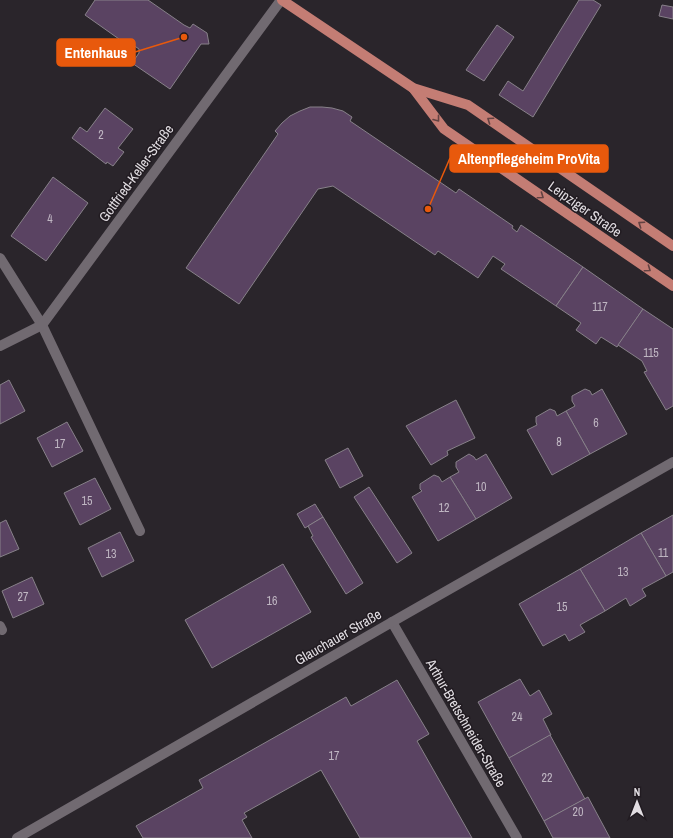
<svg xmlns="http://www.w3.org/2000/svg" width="673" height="838" font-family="'Archivo Narrow',sans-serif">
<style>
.building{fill:#5a4362;stroke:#878189}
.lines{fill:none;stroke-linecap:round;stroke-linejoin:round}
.service{stroke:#716a71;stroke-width:10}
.minor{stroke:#716a71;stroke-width:10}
.primary{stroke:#c47d74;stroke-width:10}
.oneway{stroke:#624242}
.labels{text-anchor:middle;stroke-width:3;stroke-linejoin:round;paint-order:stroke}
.number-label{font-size:12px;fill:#bfb6c2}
.street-label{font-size:14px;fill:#e1dde2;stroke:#211b21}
.leader{fill:none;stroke:#e8590c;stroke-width:1.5}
.callout-dot{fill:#e8590c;stroke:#211b21;stroke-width:1.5}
.callout{fill:#e8590c;stroke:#e8590c;stroke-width:1.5}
.callout-label{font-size:15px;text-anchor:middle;font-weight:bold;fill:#fff}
</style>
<rect width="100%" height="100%" fill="#2a252b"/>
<!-- building -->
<g class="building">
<path d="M95,0H148L184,25L190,28L193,24L207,33L209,44H201L170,89L132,63L139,53V49L133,45L130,50L124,52L117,48V41L119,39L85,15Z"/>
<path d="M579,0H593L601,5L533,117L499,95L508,81L523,91Z"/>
<path d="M662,5L673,7V19L659,16Z"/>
<path d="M497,25L514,37L484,81L466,70Z"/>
<path d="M310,107H322L332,108L343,111L352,117L350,121L456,193L459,189L513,226L512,228L517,232L521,225L583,267L556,306L501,269L505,264L493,256L478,278L438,251L435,255L333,186L318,189L239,304L186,268L278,134L275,131L282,123L290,116L300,111Z"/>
<path d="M105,108L133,129L118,148L124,152L113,166L107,162L106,164L72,138L80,127L87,132Z"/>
<path d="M53,177L88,203L46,261L11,236Z"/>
<path d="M583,267L643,309L617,347L601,337L596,344L576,330L581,323L556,306Z"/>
<path d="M643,309L673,329V406L666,410L644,372L647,371L642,361L618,345Z"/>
<path d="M9,380L25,411L0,424V385Z"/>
<path d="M585,389L590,391L592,395L602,389L627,434L590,454L566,411L575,406L572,401V396Z"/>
<path d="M456,400L475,438L447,451L448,455L431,465L406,426Z"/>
<path d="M550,409L555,411L557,416L566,411L590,454L552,475L527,430L537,425L536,422V417Z"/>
<path d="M67,422L83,451L52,467L37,438Z"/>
<path d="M348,448L363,476L340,488L325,460Z"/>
<path d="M469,454L474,457L476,460L486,454L512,498L476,519L450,477L459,472L456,467V462Z"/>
<path d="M434,475L439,477L442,482L450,477L476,519L438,541L412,497L422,491L420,489V484Z"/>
<path d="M95,478L111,509L80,525L64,493Z"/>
<path d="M369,487L412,553L397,563L354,497Z"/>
<path d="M315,504L323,517L305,528L297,514Z"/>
<path d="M673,515V572L666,576L641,533Z"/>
<path d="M323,517L363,583L346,594L311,537L313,536L308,526Z"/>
<path d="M6,520L19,549L0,557V523Z"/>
<path d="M120,532L134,561L102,577L88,548Z"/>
<path d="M641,533L666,576L642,589L646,596L630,606L626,598L605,611L580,569Z"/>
<path d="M283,564L311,612L212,668L185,620Z"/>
<path d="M580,569L605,611L580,625L585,632L569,641L565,634L543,646L519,604Z"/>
<path d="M32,577L44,604L13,618L2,591Z"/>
<path d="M520,679L530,696L539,690L552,714L543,719L551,735L509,758L478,702Z"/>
<path d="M397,680L429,734L417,741L472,838H360L321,770L244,813L247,817L242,820L252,838H143L136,826L203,788L199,780L346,697L351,706Z"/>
<path d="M550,735L585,799L544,821L509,758Z"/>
<path d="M588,797L610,838H553L544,821Z"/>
</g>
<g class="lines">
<!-- service -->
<g class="service">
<path d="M0,258L42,325L140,531"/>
<path d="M0,626L2,630"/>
</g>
<!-- minor -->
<g class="minor">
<path d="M0,346L42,325L281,0"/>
<path d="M392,622L517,838"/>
<path d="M17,838L406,614L673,462"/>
</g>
<!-- primary -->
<g class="primary">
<path d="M282,0L413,88L468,105L673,246"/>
<path d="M413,88L444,129L673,286"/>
</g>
</g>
<!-- one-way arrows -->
<defs><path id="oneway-chevron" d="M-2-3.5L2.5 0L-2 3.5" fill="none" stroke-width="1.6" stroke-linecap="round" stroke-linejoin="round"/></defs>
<g class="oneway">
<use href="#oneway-chevron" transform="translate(437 119) rotate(52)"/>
<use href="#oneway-chevron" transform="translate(490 120) rotate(-145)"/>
<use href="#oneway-chevron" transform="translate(541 196) rotate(35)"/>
<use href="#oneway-chevron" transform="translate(641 224) rotate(-146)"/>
<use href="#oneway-chevron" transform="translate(648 269) rotate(35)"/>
</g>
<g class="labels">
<!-- number labels -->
<g class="number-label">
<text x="101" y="139">2</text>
<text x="50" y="223">4</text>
<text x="600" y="311">117</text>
<text x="651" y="357">115</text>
<text x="596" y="427">6</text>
<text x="559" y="446">8</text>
<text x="60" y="448">17</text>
<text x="481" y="491">10</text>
<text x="87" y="505">15</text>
<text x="444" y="512">12</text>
<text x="663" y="557">11</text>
<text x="111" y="558">13</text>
<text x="623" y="576">13</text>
<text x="23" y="601">27</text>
<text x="272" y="605">16</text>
<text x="562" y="611">15</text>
<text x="517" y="721">24</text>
<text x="334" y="760">17</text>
<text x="547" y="782">22</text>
<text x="578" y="816">20</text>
</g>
<!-- street labels -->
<g class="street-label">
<text transform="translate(136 173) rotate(-54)" y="5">Gottfried-Keller-Straße</text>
<text transform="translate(585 209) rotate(35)" y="5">Leipziger Straße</text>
<text transform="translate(338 637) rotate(-30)" y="5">Glauchauer Straße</text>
<text transform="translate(466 723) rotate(60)" y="5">Arthur-Bretschneider-Straße</text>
</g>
</g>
<!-- callouts -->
<path class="leader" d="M184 37L135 52M428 209L450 158"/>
<g class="callout-dot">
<circle cx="184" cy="37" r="4"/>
<circle cx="428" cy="209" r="4"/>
</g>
<g class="callout">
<rect x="57" y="39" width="78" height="27" rx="4"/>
<rect x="450" y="145" width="158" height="27" rx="4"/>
</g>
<g class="callout-label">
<text x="96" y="58">Entenhaus</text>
<text x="529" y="164">Altenpflegeheim ProVita</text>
</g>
<!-- north arrow -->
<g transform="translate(637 802)" stroke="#211b21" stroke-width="3" paint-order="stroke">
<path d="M0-3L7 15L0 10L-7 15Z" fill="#e1dde2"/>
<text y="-6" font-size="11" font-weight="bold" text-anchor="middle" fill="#e1dde2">N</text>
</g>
</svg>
